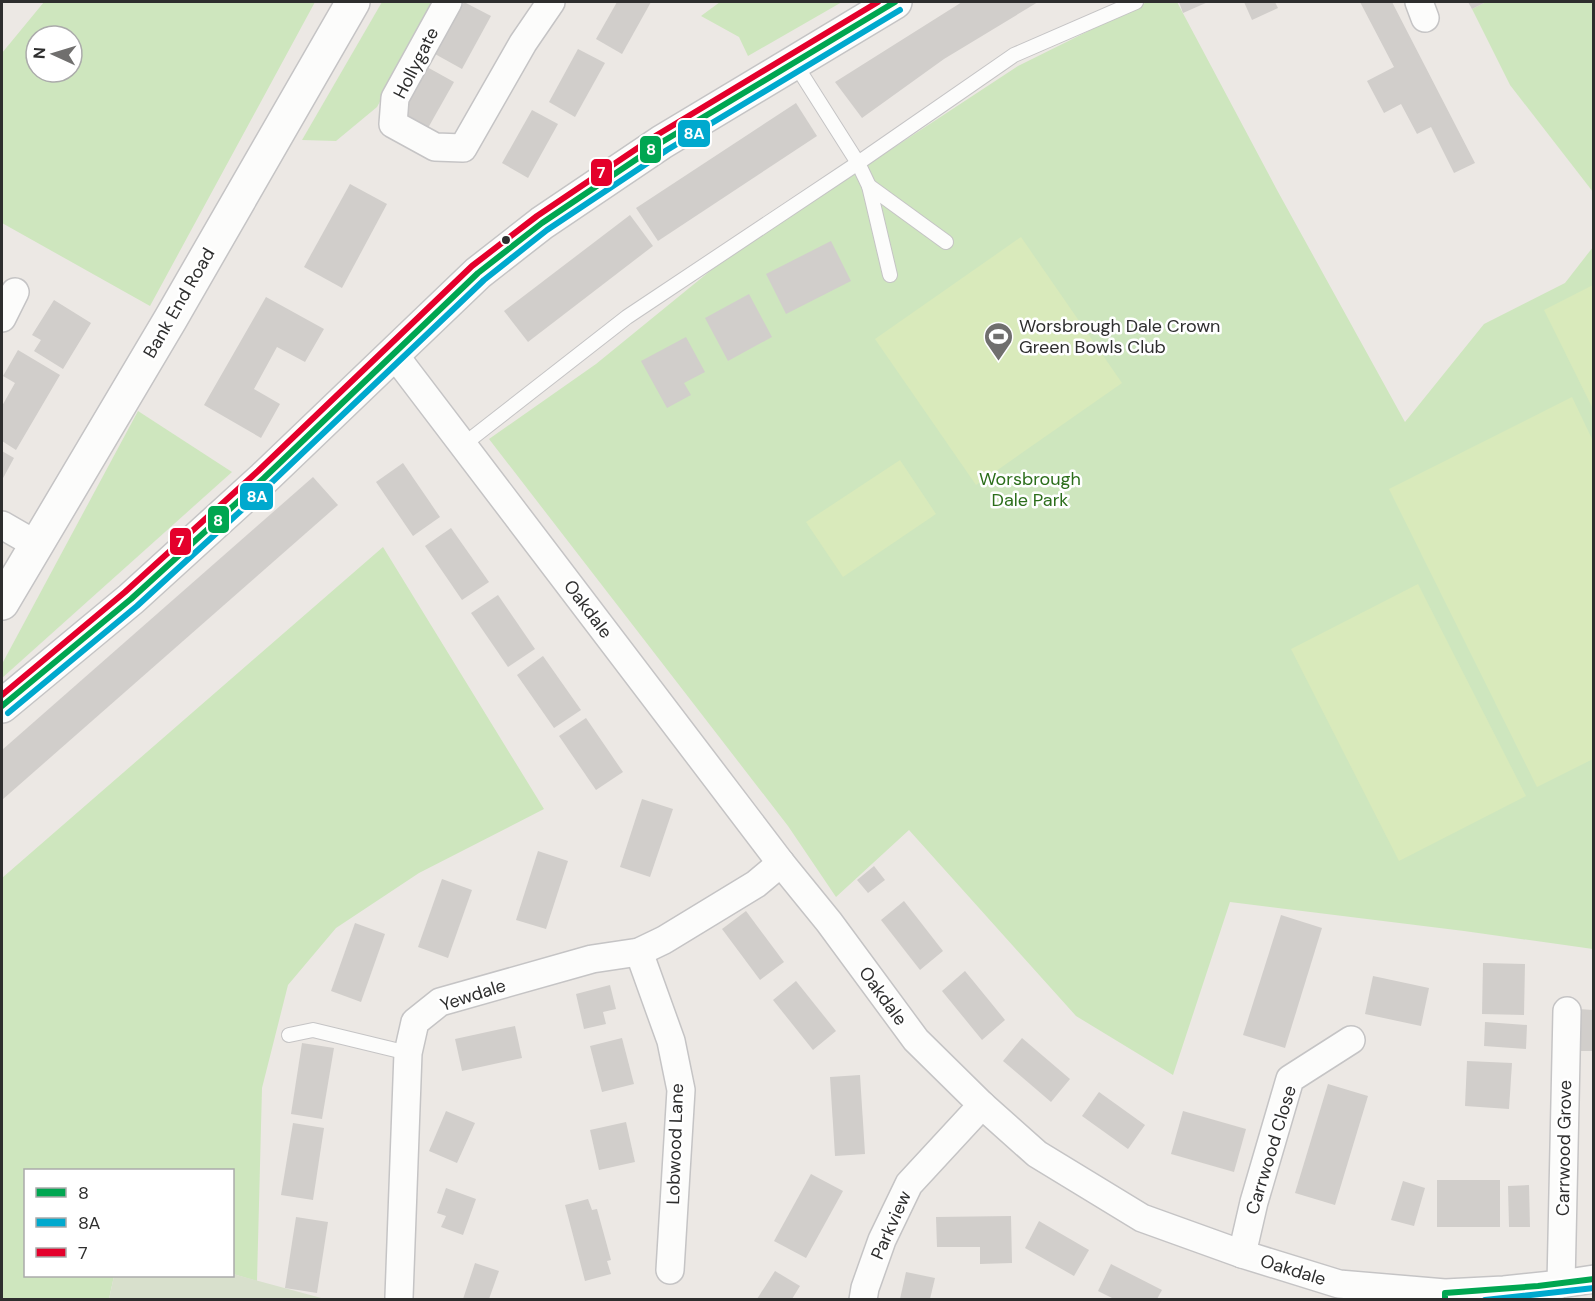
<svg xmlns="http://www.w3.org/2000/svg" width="1595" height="1301" font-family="'DM Sans',sans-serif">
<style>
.green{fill:#cee6be;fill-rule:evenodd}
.cemetery{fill:#d8e0cc}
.pitch{fill:#d9eabb}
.building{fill:#d1cecb}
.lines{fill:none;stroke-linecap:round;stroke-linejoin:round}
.lane-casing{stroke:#c5c4c5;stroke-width:16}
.street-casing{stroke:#c5c4c5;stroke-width:30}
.secondary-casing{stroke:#c5c4c5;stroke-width:36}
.lane{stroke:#fcfcfb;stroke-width:14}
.street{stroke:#fcfcfb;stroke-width:27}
.secondary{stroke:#fcfcfb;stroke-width:33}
.bus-1-casing{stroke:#fff;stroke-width:10}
.bus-2-casing{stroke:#fff;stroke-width:10}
.bus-3-casing{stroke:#fff;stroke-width:10}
.bus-1{stroke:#00a651;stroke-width:6}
.bus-2{stroke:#00a9ce;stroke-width:6}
.bus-3{stroke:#e4002b;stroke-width:6}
.bus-dot{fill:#2e2e2e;stroke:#fff;stroke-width:2}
.labels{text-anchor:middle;stroke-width:5;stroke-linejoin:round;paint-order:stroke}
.street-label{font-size:18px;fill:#2e2e2e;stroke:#fff}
.poi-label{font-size:18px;fill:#2e2e2e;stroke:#fff;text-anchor:start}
.park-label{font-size:18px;fill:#2c6e1b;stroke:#fff}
.line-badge{stroke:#fff;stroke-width:2}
.badge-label{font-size:16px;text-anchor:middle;font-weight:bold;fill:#fff}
</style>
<rect width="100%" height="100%" fill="#ece8e4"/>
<!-- green -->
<g class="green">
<path d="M44,2H315L150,306L2,223V53ZM36,36H72V72H36Z"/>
<path d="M382,2H434L377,107L336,141L302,140Z"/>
<path d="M720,2H842L748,56L739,37L701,16Z"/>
<path d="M1147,2H1177L1277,190L1405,422L1484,324L1565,283L1593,247V949L1464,931L1230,902L1173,1075L1076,1016L909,830L836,897L788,826L489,439L596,364L726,258L1018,66Z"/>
<path d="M1486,2H1593V192L1510,85L1472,9Z"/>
<path d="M138,411L232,472L2,678V664Z"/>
<path d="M383,547L544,809L419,873L336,928L288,985L262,1088L257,1281L233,1274L232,1170H26V1276H114L109,1299H2V878Z"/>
</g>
<!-- cemetery -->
<path class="cemetery" d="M233,1274L325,1299H109L114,1276H232Z"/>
<!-- pitch -->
<g class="pitch">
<path d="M1021,237L1122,383L976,485L875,339Z"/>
<path d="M1593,285V409L1544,310Z"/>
<path d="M1572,397L1593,441V759L1537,787L1389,489Z"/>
<path d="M900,460L936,514L843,577L806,522Z"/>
<path d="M1418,584L1526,796L1399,861L1291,649Z"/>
</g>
<!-- building -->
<g class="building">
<path d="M464,2L491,16L462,69L435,54Z"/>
<path d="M617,2H651L622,54L596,39Z"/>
<path d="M962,2H1038L944,59L862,118L835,82Z"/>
<path d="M1179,2H1208L1183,13Z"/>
<path d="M1244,2H1275L1278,8L1252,20Z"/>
<path d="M1360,2H1392L1475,163L1454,173L1431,127L1417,134L1401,104L1384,113L1367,81L1394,67Z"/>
<path d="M1468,2H1486L1472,9Z"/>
<path d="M578,49L605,63L575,117L549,102Z"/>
<path d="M427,67L454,82L424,135L397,120Z"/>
<path d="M796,103L817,136L658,241L636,208Z"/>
<path d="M532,110L558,124L528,178L502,163Z"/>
<path d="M350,184L387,204L342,288L304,267Z"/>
<path d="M630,215L653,246L528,342L504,311Z"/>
<path d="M831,241L851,281L786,314L766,274Z"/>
<path d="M749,294L772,337L728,361L705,318Z"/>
<path d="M266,297L324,329L305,362L277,347L254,389L280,404L261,438L204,405Z"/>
<path d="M54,300L91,323L63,369L34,351L41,340L32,335Z"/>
<path d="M686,337L705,372L684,383L691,395L667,408L641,361Z"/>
<path d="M18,350L60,375L16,450L2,441V406L15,383L3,376Z"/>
<path d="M2,451L14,458L2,480Z"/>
<path d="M403,463L440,517L413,536L376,482Z"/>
<path d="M313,477L338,505L2,800V750Z"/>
<path d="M451,528L489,582L462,600L425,546Z"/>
<path d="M498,595L535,649L508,667L471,613Z"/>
<path d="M543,656L581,710L554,728L517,675Z"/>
<path d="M586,718L623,772L596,790L559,736Z"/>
<path d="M642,799L673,809L650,877L620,867Z"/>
<path d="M538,851L568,861L546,929L516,920Z"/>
<path d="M874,866L885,880L868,893L857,880Z"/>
<path d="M442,879L472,890L448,958L418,947Z"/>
<path d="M904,901L943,951L920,970L881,920Z"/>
<path d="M746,911L784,962L760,980L722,929Z"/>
<path d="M1281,915L1322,928L1285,1048L1243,1035Z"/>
<path d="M355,923L385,934L361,1002L331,991Z"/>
<path d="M1483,963L1525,964L1524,1015L1482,1014Z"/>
<path d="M965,971L1005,1020L982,1040L942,991Z"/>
<path d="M1373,976L1429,988L1421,1026L1365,1014Z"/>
<path d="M796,981L836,1031L813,1050L773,1000Z"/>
<path d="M610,985L616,1009L603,1012L606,1024L584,1029L576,994Z"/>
<path d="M1579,1009L1593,1010V1051H1577Z"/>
<path d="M1485,1022L1527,1025L1526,1049L1484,1046Z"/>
<path d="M515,1026L522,1058L462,1071L455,1039Z"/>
<path d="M622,1038L634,1084L602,1092L590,1046Z"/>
<path d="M1022,1038L1070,1079L1051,1102L1003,1061Z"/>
<path d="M302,1043L334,1048L322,1119L291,1114Z"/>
<path d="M1467,1061L1512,1063L1509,1109L1465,1106Z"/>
<path d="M860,1075L865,1154L835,1156L830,1077Z"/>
<path d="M1328,1084L1368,1096L1335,1205L1295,1193Z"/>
<path d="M1099,1092L1145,1125L1128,1149L1082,1116Z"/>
<path d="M446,1111L475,1123L457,1163L429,1151Z"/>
<path d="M1183,1111L1246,1129L1234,1172L1171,1154Z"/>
<path d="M626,1122L635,1162L599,1170L590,1130Z"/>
<path d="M293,1123L324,1128L313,1200L281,1195Z"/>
<path d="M811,1174L843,1191L806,1258L774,1241Z"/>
<rect x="1437" y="1180" width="63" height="47"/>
<path d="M1403,1181L1425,1188L1414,1226L1391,1220Z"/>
<path d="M1529,1185L1530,1227H1509L1508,1186Z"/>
<path d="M446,1188L476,1199L463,1235L441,1227L446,1216L437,1213Z"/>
<path d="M588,1199L592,1210L597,1209L611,1260L607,1261L611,1274L585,1281L565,1205Z"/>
<path d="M1011,1216L1012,1263L980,1264V1247H937L936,1217Z"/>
<path d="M296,1217L328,1222L317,1293L285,1288Z"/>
<path d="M1039,1221L1089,1250L1074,1276L1025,1248Z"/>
<path d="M475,1263L499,1271L489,1299H463Z"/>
<path d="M1111,1264L1162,1290L1157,1299H1114L1098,1291Z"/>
<path d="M775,1271L800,1286L792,1299H757Z"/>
<path d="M906,1272L935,1278L930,1299H900Z"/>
</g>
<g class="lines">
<defs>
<g id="lane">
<path d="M794,62L858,163L869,186L946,242"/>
<path d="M869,186L890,275"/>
<path d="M463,445L627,317L858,163L1014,55L1136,2"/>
<path d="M289,1035L313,1030L408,1053"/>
</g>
<g id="street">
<path d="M448,2L395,98L393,124L435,147L463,148L523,43L551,2"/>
<path d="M1419,2L1425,18"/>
<path d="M2,318L15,292"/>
<path d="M393,353L781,863L829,922L916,1040L982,1105L1037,1154L1142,1218L1242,1254L1339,1284L1445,1293L1504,1290L1561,1284L1594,1279"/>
<path d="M2,525L35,544"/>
<path d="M639,952L671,1041L681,1090L670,1270"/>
<path d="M1242,1254L1254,1202L1290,1079L1351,1040"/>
<path d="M1561,1284L1567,1011"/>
<path d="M399,1297L408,1053L415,1022L440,1002L592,959L639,952L664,940L756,884L781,863"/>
<path d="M863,1300L865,1288L882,1240L909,1184L982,1105"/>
</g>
<g id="secondary">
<path d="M2,603L170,320L353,2"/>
<path d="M2,706L131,599L264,478L478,273L542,223L662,142L895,2"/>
</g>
</defs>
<!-- lane casing -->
<use href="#lane" class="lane-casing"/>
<!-- street casing -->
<use href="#street" class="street-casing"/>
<!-- secondary casing -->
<use href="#secondary" class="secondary-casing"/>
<!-- lane -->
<use href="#lane" class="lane"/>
<!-- street -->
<use href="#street" class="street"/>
<!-- secondary -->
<use href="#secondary" class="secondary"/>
<defs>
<g id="bus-1">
<path d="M2,706L131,599L264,478L478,273L542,223L662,142L895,2"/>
<path d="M1445,1300V1293L1538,1286L1594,1279"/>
</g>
<g id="bus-2">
<path d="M8,713L137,606L270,484L484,280L547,230L667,150L900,10"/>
<path d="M1485,1300L1594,1288"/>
</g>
<path id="bus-3" d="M2,695L125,592L258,471L472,266L537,216L657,135L878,2"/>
</defs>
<!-- bus-1 casing -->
<use href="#bus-1" class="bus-1-casing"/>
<!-- bus-2 casing -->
<use href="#bus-2" class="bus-2-casing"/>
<!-- bus-3 casing -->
<use href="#bus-3" class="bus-3-casing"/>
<!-- bus-1 -->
<use href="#bus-1" class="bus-1"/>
<!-- bus-2 -->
<use href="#bus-2" class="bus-2"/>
<!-- bus-3 -->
<use href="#bus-3" class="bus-3"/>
</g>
<!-- icons -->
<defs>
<symbol id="stadium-pin" viewBox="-11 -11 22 30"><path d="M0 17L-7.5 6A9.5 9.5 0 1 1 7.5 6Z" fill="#706f6e" stroke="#fff"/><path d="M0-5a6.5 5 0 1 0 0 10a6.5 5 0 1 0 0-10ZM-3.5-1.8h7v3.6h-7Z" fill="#fff"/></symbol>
</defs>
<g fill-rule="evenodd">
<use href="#stadium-pin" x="982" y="320" width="33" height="45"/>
</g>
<!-- markers -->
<circle class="bus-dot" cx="506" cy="240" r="5"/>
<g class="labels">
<!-- street labels -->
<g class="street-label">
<text transform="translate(416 63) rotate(-63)" y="6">Hollygate</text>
<text transform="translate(179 303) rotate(-60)" y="6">Bank End Road</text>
<text transform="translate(588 609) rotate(53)" y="6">Oakdale</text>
<text transform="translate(473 995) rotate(-18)" y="6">Yewdale</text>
<text transform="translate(883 996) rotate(54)" y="6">Oakdale</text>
<text transform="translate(675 1144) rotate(-88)" y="6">Lobwood Lane</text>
<text transform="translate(1564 1148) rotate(-89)" y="6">Carrwood Grove</text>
<text transform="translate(1271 1150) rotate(-73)" y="6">Carrwood Close</text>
<text transform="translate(891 1225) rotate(-66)" y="6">Parkview</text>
<text transform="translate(1293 1270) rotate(17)" y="6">Oakdale</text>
</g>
<!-- poi labels -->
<g class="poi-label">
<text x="1019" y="332">Worsbrough Dale Crown<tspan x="1019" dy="21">Green Bowls Club</tspan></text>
</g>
<!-- park labels -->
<g class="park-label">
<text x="1030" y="485">Worsbrough<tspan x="1030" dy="21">Dale Park</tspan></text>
</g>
</g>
<g class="line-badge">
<rect x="677" y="119" width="34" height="29" rx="6" fill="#00a9ce"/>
<rect x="639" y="135" width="23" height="29" rx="6" fill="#00a651"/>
<rect x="590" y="158" width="23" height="29" rx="6" fill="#e4002b"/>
<rect x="239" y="482" width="35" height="29" rx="6" fill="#00a9ce"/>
<rect x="207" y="505" width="23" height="29" rx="6" fill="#00a651"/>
<rect x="169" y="527" width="23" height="29" rx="6" fill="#e4002b"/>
</g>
<g class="badge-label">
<text x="694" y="139">8A</text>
<text x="651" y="155">8</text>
<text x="601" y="178">7</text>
<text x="257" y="502">8A</text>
<text x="218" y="526">8</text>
<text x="180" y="547">7</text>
</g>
<!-- border -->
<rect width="1595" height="1301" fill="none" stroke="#2e2e2e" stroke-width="6"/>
<!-- legend -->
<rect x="24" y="1169" width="210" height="108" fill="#ffffff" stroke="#ababab" stroke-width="1.5"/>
<rect x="36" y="1188" width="30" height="9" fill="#00a651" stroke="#ababab" stroke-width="1.5"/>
<text x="78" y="1199" font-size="18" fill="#2e2e2e">8</text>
<rect x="36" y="1218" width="30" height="9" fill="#00a9ce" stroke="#ababab" stroke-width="1.5"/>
<text x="78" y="1229" font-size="18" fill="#2e2e2e">8A</text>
<rect x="36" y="1248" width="30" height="9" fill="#e4002b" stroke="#ababab" stroke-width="1.5"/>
<text x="78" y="1259" font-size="18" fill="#2e2e2e">7</text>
<!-- north arrow -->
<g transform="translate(54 54) rotate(274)"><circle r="28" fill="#ffffff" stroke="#ababab" stroke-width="1.5"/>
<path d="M0-4.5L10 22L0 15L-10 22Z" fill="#706f6e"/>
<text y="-9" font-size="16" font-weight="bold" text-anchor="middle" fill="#2e2e2e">N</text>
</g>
</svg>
